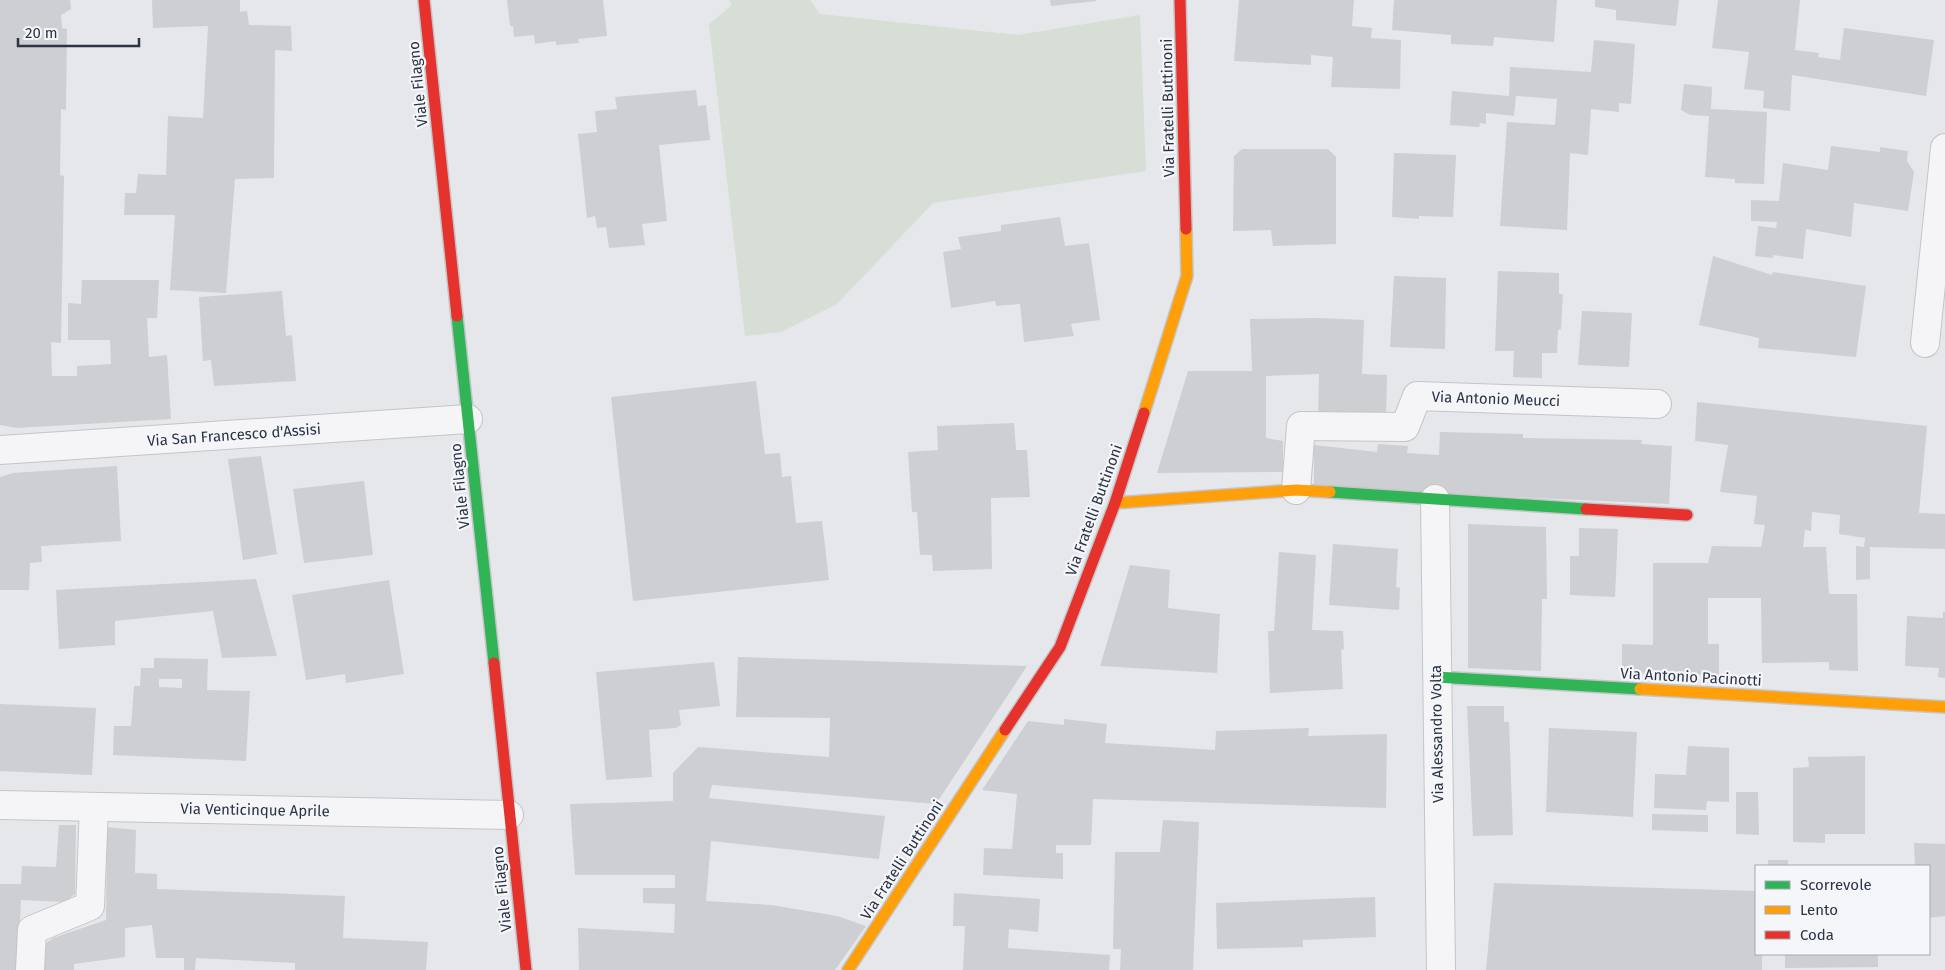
<svg xmlns="http://www.w3.org/2000/svg" width="1945" height="970" font-family="'Fira Sans',sans-serif">
<style>
.green{fill:#d6ded6}
.building{fill:#cecfd3;fill-rule:evenodd}
.lines{fill:none;stroke-linecap:round;stroke-linejoin:round}
.street-casing{stroke:#c4c5c8;stroke-width:30}
.fast-casing{stroke:#c4c5c8;stroke-width:14}
.slow-casing{stroke:#c4c5c8;stroke-width:14}
.jam-casing{stroke:#c4c5c8;stroke-width:14}
.street{stroke:#f5f5f7;stroke-width:28}
.fast{stroke:#30b455;stroke-width:11}
.slow{stroke:#ff9f0a;stroke-width:11}
.jam{stroke:#e5322d;stroke-width:11}
.labels{text-anchor:middle;stroke-width:4.5;stroke-linejoin:round;paint-order:stroke}
.street-label{font-size:15px;fill:#2b3345;stroke:#f4f6f9}
</style>
<rect width="100%" height="100%" fill="#e6e7ea"/>
<!-- green -->
<path class="green" d="M729,0H810L820,14L1018,35L1140,15L1146,171L933,203L837,304L781,332L745,336L709,24L732,5Z"/>
<!-- building -->
<g class="building">
<path d="M0,0H70L71,9L61,15L62,28L67,29L66,110L61,109L60,175L64,176L61,343L51,342L52,376H77V366L111,364L110,340H68V303L81,304L82,280H159L157,318H147L149,357L167,355L171,419L17,428L0,425Z"/>
<path d="M152,0H240V12L247,11L249,25L291,26L292,51L275,50L274,178L235,179L226,293L170,290L175,215H124L125,193H136L138,174L166,175L168,116L203,118L208,26L153,28Z"/>
<path d="M507,0H603L607,36L578,39L579,43L556,45V41L535,44L534,35L514,37L513,26H510Z"/>
<path d="M1050,0H1096V1L1051,6Z"/>
<path d="M1239,0H1354L1352,26L1372,28L1371,38L1401,40L1400,89L1331,87L1333,57L1311,55V65L1234,61Z"/>
<path d="M1394,0H1557L1554,42L1494,37L1493,46L1451,44V35L1392,30Z"/>
<path d="M1595,0H1679L1676,26L1616,20V10L1595,7Z"/>
<path d="M1718,0H1800L1795,50L1819,53L1818,57L1840,60L1844,28L1934,40L1926,96L1792,75L1790,111L1763,108L1764,91L1744,89L1749,52L1712,48Z"/>
<path d="M1594,40L1635,44L1631,104L1619,103V112L1591,109L1588,155L1570,153L1567,230L1500,226L1507,122L1555,125L1557,99L1516,96L1514,116L1486,113V124L1480,123L1479,127L1450,125L1452,91L1509,96L1510,67L1591,72Z"/>
<path d="M1684,84L1712,87L1711,109L1767,112L1764,184L1735,183V179L1705,177L1709,116L1690,115L1681,110Z"/>
<path d="M696,90L698,106L706,105L710,140L659,145L667,221L642,224L645,245L609,248L606,227L597,228L595,216L587,218L578,134L597,132L595,111L617,109L615,97Z"/>
<path d="M1831,146L1880,152V147L1908,151L1907,161L1914,172L1908,211L1854,203L1851,237L1806,229L1803,259L1773,255V258L1755,256L1758,226L1776,228L1777,222L1751,221V200L1779,201L1783,163L1828,170Z"/>
<path d="M1242,149H1328L1336,157V244L1273,246L1271,230L1233,231L1234,156Z"/>
<path d="M1394,153L1456,155L1453,217L1419,216V219L1392,217Z"/>
<path d="M1060,217L1065,246L1089,243L1100,320L1071,324L1074,336L1024,342L1020,304L996,306L995,301L951,308L943,252L961,249L958,237L1001,231V225Z"/>
<path d="M1713,256L1772,275L1773,272L1866,286L1856,357L1758,348L1759,338L1699,325Z"/>
<path d="M1498,271L1559,273V294H1563L1561,329L1558,330L1557,353H1542V378L1513,377L1514,351H1495Z"/>
<path d="M1394,276L1446,278L1445,349L1390,347Z"/>
<path d="M282,291L286,336L292,335L296,381L214,386L211,360L203,361L199,297Z"/>
<path d="M1582,311L1632,313L1629,367L1578,365Z"/>
<path d="M1318,318L1364,320L1362,374L1387,375L1386,420L1318,419L1319,374L1266,376V438L1283,441V472L1157,473L1188,371H1252L1250,319Z"/>
<path d="M756,381L765,454L780,453L782,477L791,476L796,523L822,521L829,580L633,601L611,397Z"/>
<path d="M1697,402L1927,426L1919,513L1945,514V549L1870,547V579L1856,580V546L1864,547L1865,538L1839,534L1840,515L1812,512L1811,531L1805,530L1803,547H1826L1829,594H1857L1858,671L1829,670V662L1762,663L1761,598H1708V644H1719V675L1622,673V644L1653,645V563H1708L1712,546L1761,547L1765,525L1754,524L1757,496L1720,492L1728,445L1695,441Z"/>
<path d="M1014,423L1016,450H1027L1030,497L991,498L992,569L933,571L932,555H920L917,512H912L908,452L938,450L937,426Z"/>
<path d="M1440,432L1523,434V438L1642,440L1641,444L1672,446L1669,504L1314,488V445L1377,452L1378,444L1408,446L1407,453L1439,455Z"/>
<path d="M261,456L277,554L243,560L228,459Z"/>
<path d="M117,466L121,541L41,546L42,562L30,563L29,590H0V477L13,473Z"/>
<path d="M364,481L373,555L304,563L293,489Z"/>
<path d="M1468,524L1546,527L1547,599H1542L1541,671L1468,668Z"/>
<path d="M1579,528L1618,529L1615,597L1570,595V556H1579Z"/>
<path d="M1333,544L1398,549L1396,587L1400,588L1399,610L1329,605Z"/>
<path d="M1279,552L1316,555L1312,630L1343,631L1344,649L1341,650L1343,689L1270,693L1268,631H1274Z"/>
<path d="M1130,565L1170,570L1168,608L1220,614L1217,673L1100,666Z"/>
<path d="M256,579L277,656L222,658L213,611L115,621V645L59,649L56,590Z"/>
<path d="M389,580L404,674L346,683L345,674L306,680L292,595Z"/>
<path d="M1943,612H1945V678L1938,677L1939,668L1905,666L1907,616L1943,618Z"/>
<path d="M738,657L1027,666L936,804L712,785L709,798L885,816L879,859L711,841L706,901L771,905L837,916L866,926L835,970H579L578,928L674,933L675,904L643,903V888H675V875H575L570,804L673,801V773L698,747L829,757L830,718L736,717Z"/>
<path d="M154,658L208,659L207,690L250,691L246,761L113,755L114,726H131L134,686H140L141,668H154ZM159,679H182V688L159,687Z"/>
<path d="M714,662L720,706L679,710L681,725L676,728L649,730L652,777L606,780L596,672Z"/>
<path d="M0,704L96,708L92,775L0,771Z"/>
<path d="M1467,706H1504V722H1509L1513,835L1473,836Z"/>
<path d="M1064,719L1107,724L1105,743L1215,750L1216,731L1309,728L1308,736L1387,734L1386,808L1093,799L1091,845H1056V853H1063V879L983,875L984,848L1012,849L1017,794L982,790L1028,721L1064,725Z"/>
<path d="M1549,728L1637,732L1633,817L1546,812Z"/>
<path d="M1688,746L1729,748V802L1707,801L1706,810L1654,808L1655,774L1686,775Z"/>
<path d="M1865,756V834H1825V843L1793,842V768L1809,767L1808,757Z"/>
<path d="M1736,792H1758L1759,835L1736,834Z"/>
<path d="M1652,814L1708,815V832L1652,830Z"/>
<path d="M1163,820L1199,822L1193,970H1120L1121,949H1113L1115,852H1160Z"/>
<path d="M59,825H76L75,894L65,902L21,900L18,970H0V884H21L22,866L56,867Z"/>
<path d="M107,827L136,830L135,873L157,874V889L345,896L343,938L428,942L426,970H295V963L196,958L195,970H184V958H156L152,925L125,928V957L74,964V970H41L45,944L53,938L106,920Z"/>
<path d="M1914,843L1945,844V916L1929,918V866H1915Z"/>
<rect x="1768" y="860" width="20" height="6"/>
<path d="M1494,883L1756,891V954H1762V970H1486Z"/>
<path d="M954,893L1040,899L1038,932L1009,929L1008,948L1110,955L1109,970H963L965,926H953Z"/>
<path d="M1375,897L1376,937L1303,940V947L1217,949L1216,903Z"/>
<path d="M1785,954H1878V967L1785,968Z"/>
</g>
<g class="lines">
<defs>
<g id="street">
<path d="M1925,343L1945,148"/>
<path d="M0,450L468,419"/>
<path d="M1296,490L1301,426L1405,427L1417,396L1657,404"/>
<path d="M1435,499L1441,970"/>
<path d="M0,805L509,815"/>
<path d="M30,970L32,930L90,906L94,807"/>
</g>
<g id="fast">
<path d="M457,316L494,663"/>
<path d="M1330,492L1586,509"/>
<path d="M1436,677L1640,689"/>
</g>
<g id="slow">
<path d="M1144,413L1187,276L1186,229"/>
<path d="M1115,503L1296,490L1330,492"/>
<path d="M1640,689L1945,707"/>
<path d="M848,970L1005,730"/>
</g>
<g id="jam">
<path d="M424,0L457,316"/>
<path d="M1180,0L1186,229"/>
<path d="M1586,509L1687,515"/>
<path d="M494,663L526,970"/>
<path d="M1005,730L1060,647L1115,503L1144,413"/>
</g>
</defs>
<!-- street casing -->
<use href="#street" class="street-casing"/>
<!-- fast casing -->
<use href="#fast" class="fast-casing"/>
<!-- slow casing -->
<use href="#slow" class="slow-casing"/>
<!-- jam casing -->
<use href="#jam" class="jam-casing"/>
<!-- street -->
<use href="#street" class="street"/>
<!-- fast -->
<use href="#fast" class="fast"/>
<!-- slow -->
<use href="#slow" class="slow"/>
<!-- jam -->
<use href="#jam" class="jam"/>
</g>
<g class="labels">
<!-- street labels -->
<g class="street-label">
<text transform="translate(418 84) rotate(-96)" y="5">Viale Filagno</text>
<text transform="translate(1168 108) rotate(-91)" y="5">Via Fratelli Buttinoni</text>
<text transform="translate(1496 399) rotate(2)" y="5">Via Antonio Meucci</text>
<text transform="translate(234 435) rotate(-4)" y="5">Via San Francesco d'Assisi</text>
<text transform="translate(460 486) rotate(-96)" y="5">Viale Filagno</text>
<text transform="translate(1094 510) rotate(-70)" y="5">Via Fratelli Buttinoni</text>
<text transform="translate(1691 677) rotate(3)" y="5">Via Antonio Pacinotti</text>
<text transform="translate(1437 734) rotate(-91)" y="5">Via Alessandro Volta</text>
<text transform="translate(255 810) rotate(1)" y="5">Via Venticinque Aprile</text>
<text transform="translate(902 860) rotate(-57)" y="5">Via Fratelli Buttinoni</text>
<text transform="translate(502 889) rotate(-96)" y="5">Viale Filagno</text>
</g>
</g>
<!-- legend -->
<rect x="1755" y="865" width="175" height="90" fill="#f4f6f9" stroke="#a4a8b1"/>
<rect x="1765" y="881" width="25" height="8" fill="#30b455" stroke="#a4a8b1"/>
<text x="1800" y="890" font-size="15" fill="#2b3345">Scorrevole</text>
<rect x="1765" y="906" width="25" height="8" fill="#ff9f0a" stroke="#a4a8b1"/>
<text x="1800" y="915" font-size="15" fill="#2b3345">Lento</text>
<rect x="1765" y="931" width="25" height="8" fill="#e5322d" stroke="#a4a8b1"/>
<text x="1800" y="940" font-size="15" fill="#2b3345">Coda</text>
<!-- scale -->
<path d="M18 38v8h121v-8" fill="none" stroke="#2b3345" stroke-width="2.5"/>
<text x="25" y="38" font-size="15" fill="#2b3345" stroke="#f4f6f9" stroke-width="4" paint-order="stroke">20 m</text>
</svg>
